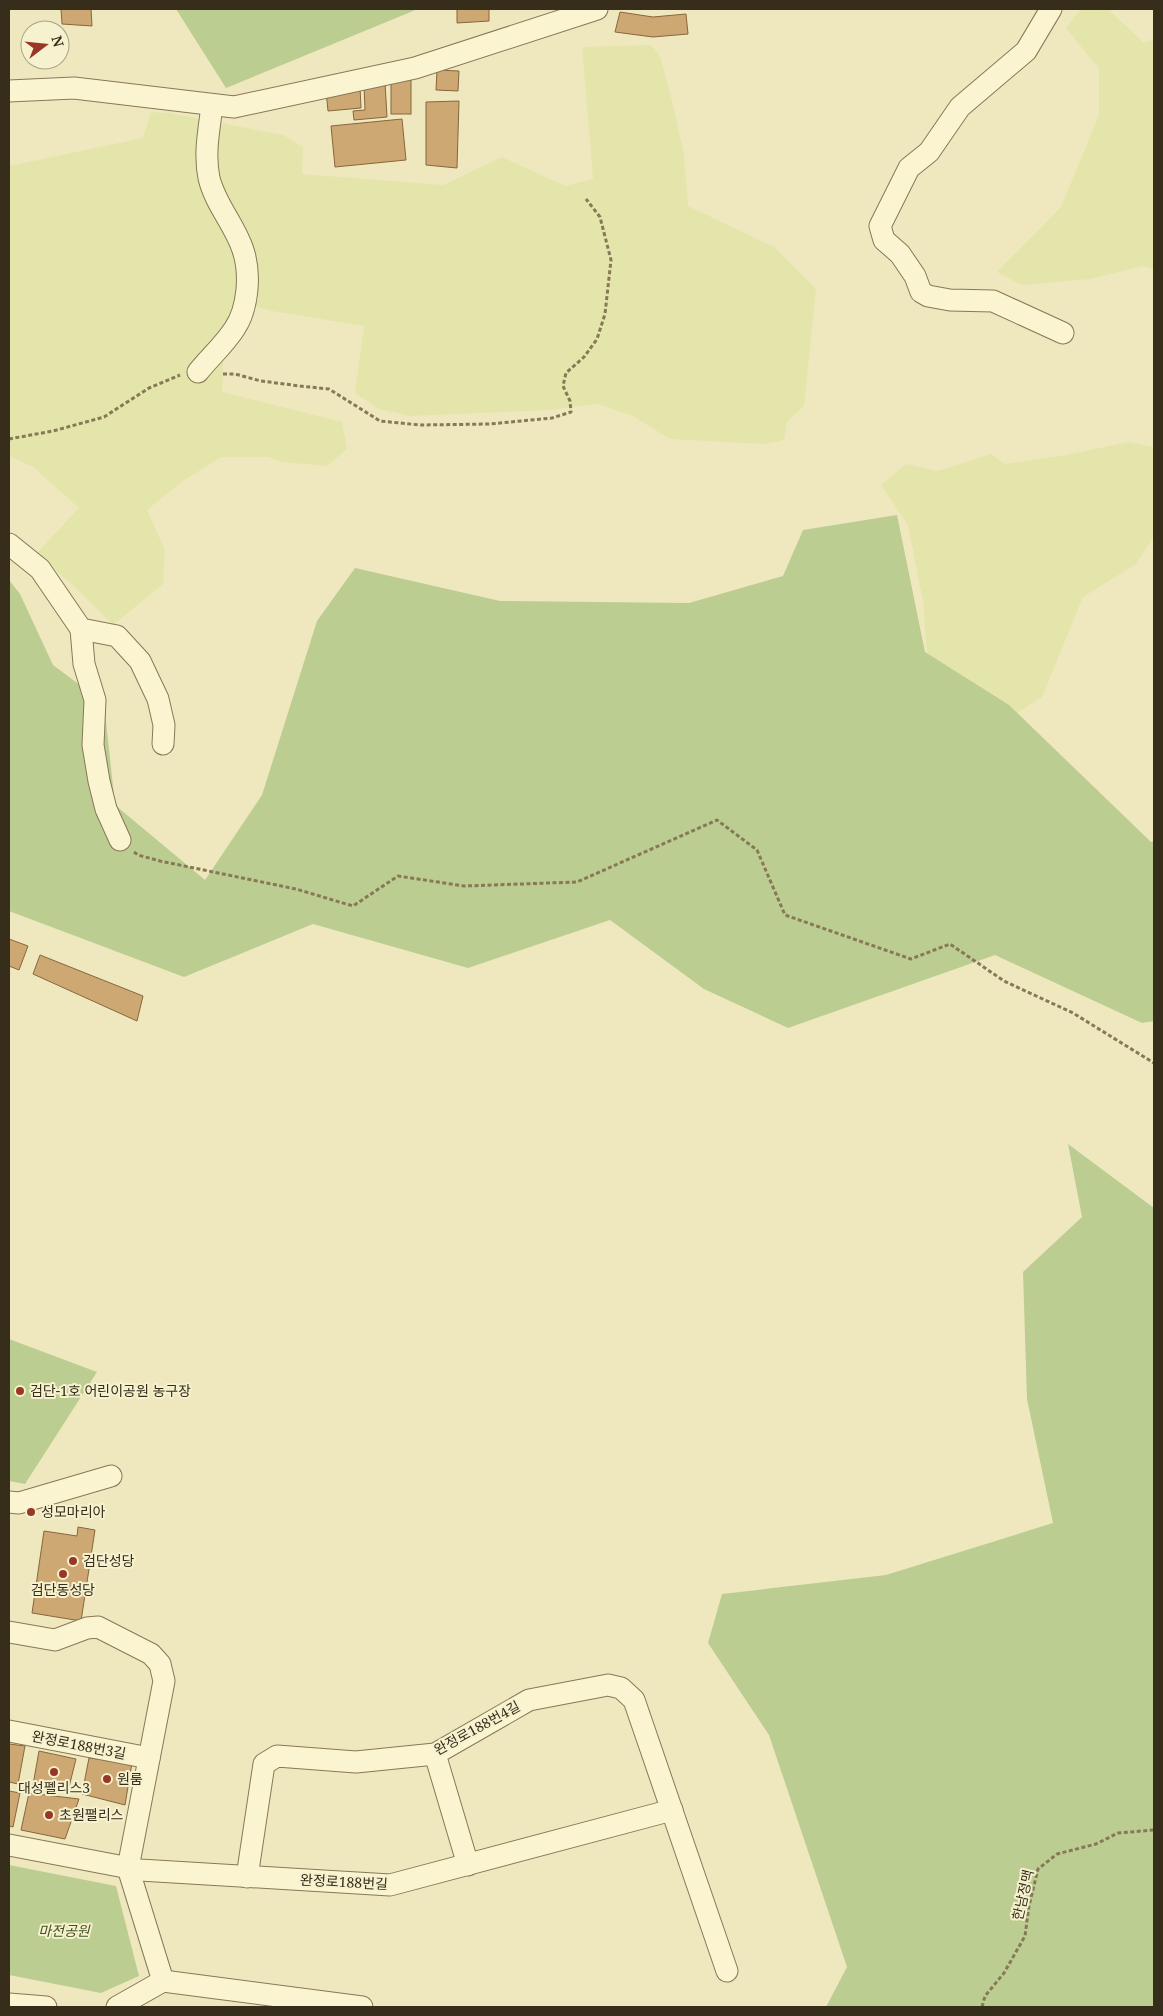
<svg xmlns="http://www.w3.org/2000/svg" width="1163" height="2016" font-family="'Noto Serif','Noto Sans KR',serif">
<style>
.farmland{fill:#e4e5ab}
.green{fill:#bccd92}
.building{fill:#cea873;stroke:#87663c}
.lines{fill:none;stroke-linecap:round;stroke-linejoin:round}
.minor-casing{stroke:#877856;stroke-width:23}
.path{stroke:#877856;stroke-width:3;stroke-dasharray:4 2.5;stroke-linecap:butt}
.minor{stroke:#faf4d1;stroke-width:21}
.poi-dot{fill:#983725;stroke:#f6f1ce;stroke-width:2}
.labels{text-anchor:middle;stroke-width:4;stroke-linejoin:round;paint-order:stroke}
.poi-label{font-size:14px;fill:#362d1b;stroke:#f6f1ce;text-anchor:start}
.street-label{font-size:14px;fill:#362d1b;stroke:#f6f1ce}
.park-label{font-size:14px;font-style:italic;fill:#3f5321;stroke:#f6f1ce}
</style>
<rect width="100%" height="100%" fill="#efe8be"/>
<!-- farmland -->
<g class="farmland">
<path d="M1081,9H1108L1144,43L1154,39V269L1143,266L1090,279L1022,285L997,272L1061,207L1099,115V69L1066,28Z"/>
<path d="M651,45L660,56L673,105L684,154L688,206L774,247L816,289L804,406L787,422L784,440L763,444L670,439L633,416L598,404L550,410L410,416L379,409L355,393L364,326L272,311L235,300L224,329L222,392L342,422L347,449L327,466L282,462L268,457H221L183,481L147,510L165,550L163,584L113,625L75,587L36,554L79,508L33,467L9,456V166L143,138L151,112L169,113L283,135L303,147L302,174L443,185L502,157L565,186L593,179L582,47Z"/>
<path d="M1128,442L1154,447V536L1136,564L1083,597L1042,697L995,727L930,695L923,601L908,525L881,485L906,464L938,471L991,454L1005,464L1066,455Z"/>
</g>
<!-- green -->
<g class="green">
<path d="M176,9H418L226,88Z"/>
<path d="M897,515L925,652L1009,705L1151,842L1154,841V1021L1142,1023L995,955L788,1028L704,989L610,920L468,968L313,924L184,977L9,911V580L20,594L53,665L104,703L115,805L205,880L262,795L317,621L355,568L500,601L689,603L783,576L803,530Z"/>
<path d="M1068,1144L1154,1208V2007H826L847,1967L769,1735L708,1643L722,1594L886,1575L1053,1523L1027,1399L1023,1272L1082,1217Z"/>
<path d="M9,1339L97,1372L25,1484L9,1481Z"/>
<path d="M9,1865L116,1886L139,1976L101,1993L9,1975Z"/>
</g>
<!-- building -->
<g class="building">
<path d="M61,9H91L92,26L62,24Z"/>
<path d="M457,9H489V21L457,23Z"/>
<path d="M620,12L653,17L686,14L688,34L653,37L615,32Z"/>
<path d="M437,70L459,71L458,91L436,90Z"/>
<rect x="391" y="79" width="20" height="35"/>
<path d="M385,83L387,117L354,120L353,111L365,110L364,85Z"/>
<path d="M360,87L361,108L328,111L326,90Z"/>
<path d="M459,101L457,168L426,165V102Z"/>
<path d="M402,119L406,160L335,167L331,126Z"/>
<path d="M9,939L28,946L19,970L9,966Z"/>
<path d="M40,955L143,996L137,1021L33,974Z"/>
<path d="M78,1527L95,1530L81,1621L32,1613L44,1531L77,1536Z"/>
<path d="M9,1744L25,1746L18,1784L9,1782Z"/>
<path d="M39,1751L76,1759L68,1791L33,1785Z"/>
<path d="M89,1758L132,1763L125,1805L82,1794Z"/>
<path d="M9,1791L20,1793L13,1827L9,1826Z"/>
<path d="M29,1793L79,1799L65,1839L21,1830Z"/>
</g>
<g class="lines">
<defs>
<g id="minor">
<path d="M1051,9L1026,51L960,107L929,152L909,168L880,226L884,240L900,254L915,276L921,292L928,296L950,300L993,301L1063,333"/>
<path d="M9,91L74,88L234,107L415,68L597,9"/>
<path d="M198,372C210,357 225,344 235,328C248,308 251,274 243,250C235,225 215,204 209,178C204,154 209,130 212,106"/>
<path d="M9,544L40,569L81,629L117,636L140,661L158,699L164,725L163,744"/>
<path d="M81,629L84,664L95,700L93,745L99,781L106,809L120,840"/>
<path d="M9,1502L19,1503L111,1476"/>
<path d="M9,1632L55,1640L87,1628L98,1627L151,1654L160,1664L164,1681L128,1868L163,1981"/>
<path d="M9,1731L149,1758"/>
<path d="M435,1754L468,1865"/>
<path d="M9,1845L140,1870L390,1885L672,1810"/>
<path d="M247,1877L264,1764L277,1756L356,1762L435,1754L529,1700L608,1685L621,1688L634,1700L727,1971"/>
<path d="M9,2004L46,2007"/>
<path d="M117,2007L163,1981L362,2007"/>
</g>
</defs>
<!-- minor casing -->
<use href="#minor" class="minor-casing"/>
<!-- path -->
<g class="path">
<path d="M223,374H235L261,381L300,386L329,389L380,421L420,425L490,424L552,418L571,412L570,401L563,386L566,373L584,357L597,339L605,314L611,260L600,217L586,199"/>
<path d="M9,439L53,431L104,417L149,388L180,375"/>
<path d="M134,852L138,855L160,861L296,889L353,906L398,876L464,886L577,882L717,820L757,850L785,915L911,959L950,944L1004,981L1073,1013L1154,1063"/>
<path d="M982,2007L985,1996L1004,1973L1025,1936L1029,1906L1038,1869L1057,1854L1096,1844L1118,1833L1154,1830"/>
</g>
<!-- minor -->
<use href="#minor" class="minor"/>
</g>
<!-- markers -->
<g class="poi-dot">
<circle cx="20" cy="1391" r="5"/>
<circle cx="31" cy="1512" r="5"/>
<circle cx="73" cy="1561" r="5"/>
<circle cx="63" cy="1574" r="5"/>
<circle cx="54" cy="1772" r="5"/>
<circle cx="107" cy="1779" r="5"/>
<circle cx="49" cy="1815" r="5"/>
</g>
<g class="labels">
<!-- poi labels -->
<g class="poi-label">
<text x="30" y="1396">검단-1호 어린이공원 농구장</text>
<text x="41" y="1517">성모마리아</text>
<text x="83" y="1566">검단성당</text>
<text x="63" y="1595" text-anchor="middle">검단동성당</text>
<text x="117" y="1784">원룸</text>
<text x="54" y="1793" text-anchor="middle">대성펠리스3</text>
<text x="59" y="1820">초원팰리스</text>
</g>
<!-- street labels -->
<g class="street-label">
<text transform="translate(477 1728) rotate(-29)" y="5">완정로188번4길</text>
<text transform="translate(79 1745) rotate(11)" y="5">완정로188번3길</text>
<text transform="translate(344 1882) rotate(3)" y="5">완정로188번길</text>
<text transform="translate(1023 1895) rotate(-77)" y="5">한남정맥</text>
</g>
<!-- park labels -->
<g class="park-label">
<text x="64" y="1936">마전공원</text>
</g>
</g>
<!-- border -->
<rect width="1163" height="2016" fill="none" stroke="#362d1b" stroke-width="20"/>
<!-- north arrow -->
<g transform="translate(45 45) rotate(74)"><circle r="24" fill="#f6f1ce" stroke="#a9a386"/>
<path d="M0-4L9 19L0 12L-9 19Z" fill="#983725"/>
<text y="-8" font-size="14" font-weight="bold" text-anchor="middle" fill="#362d1b">N</text>
</g>
</svg>
